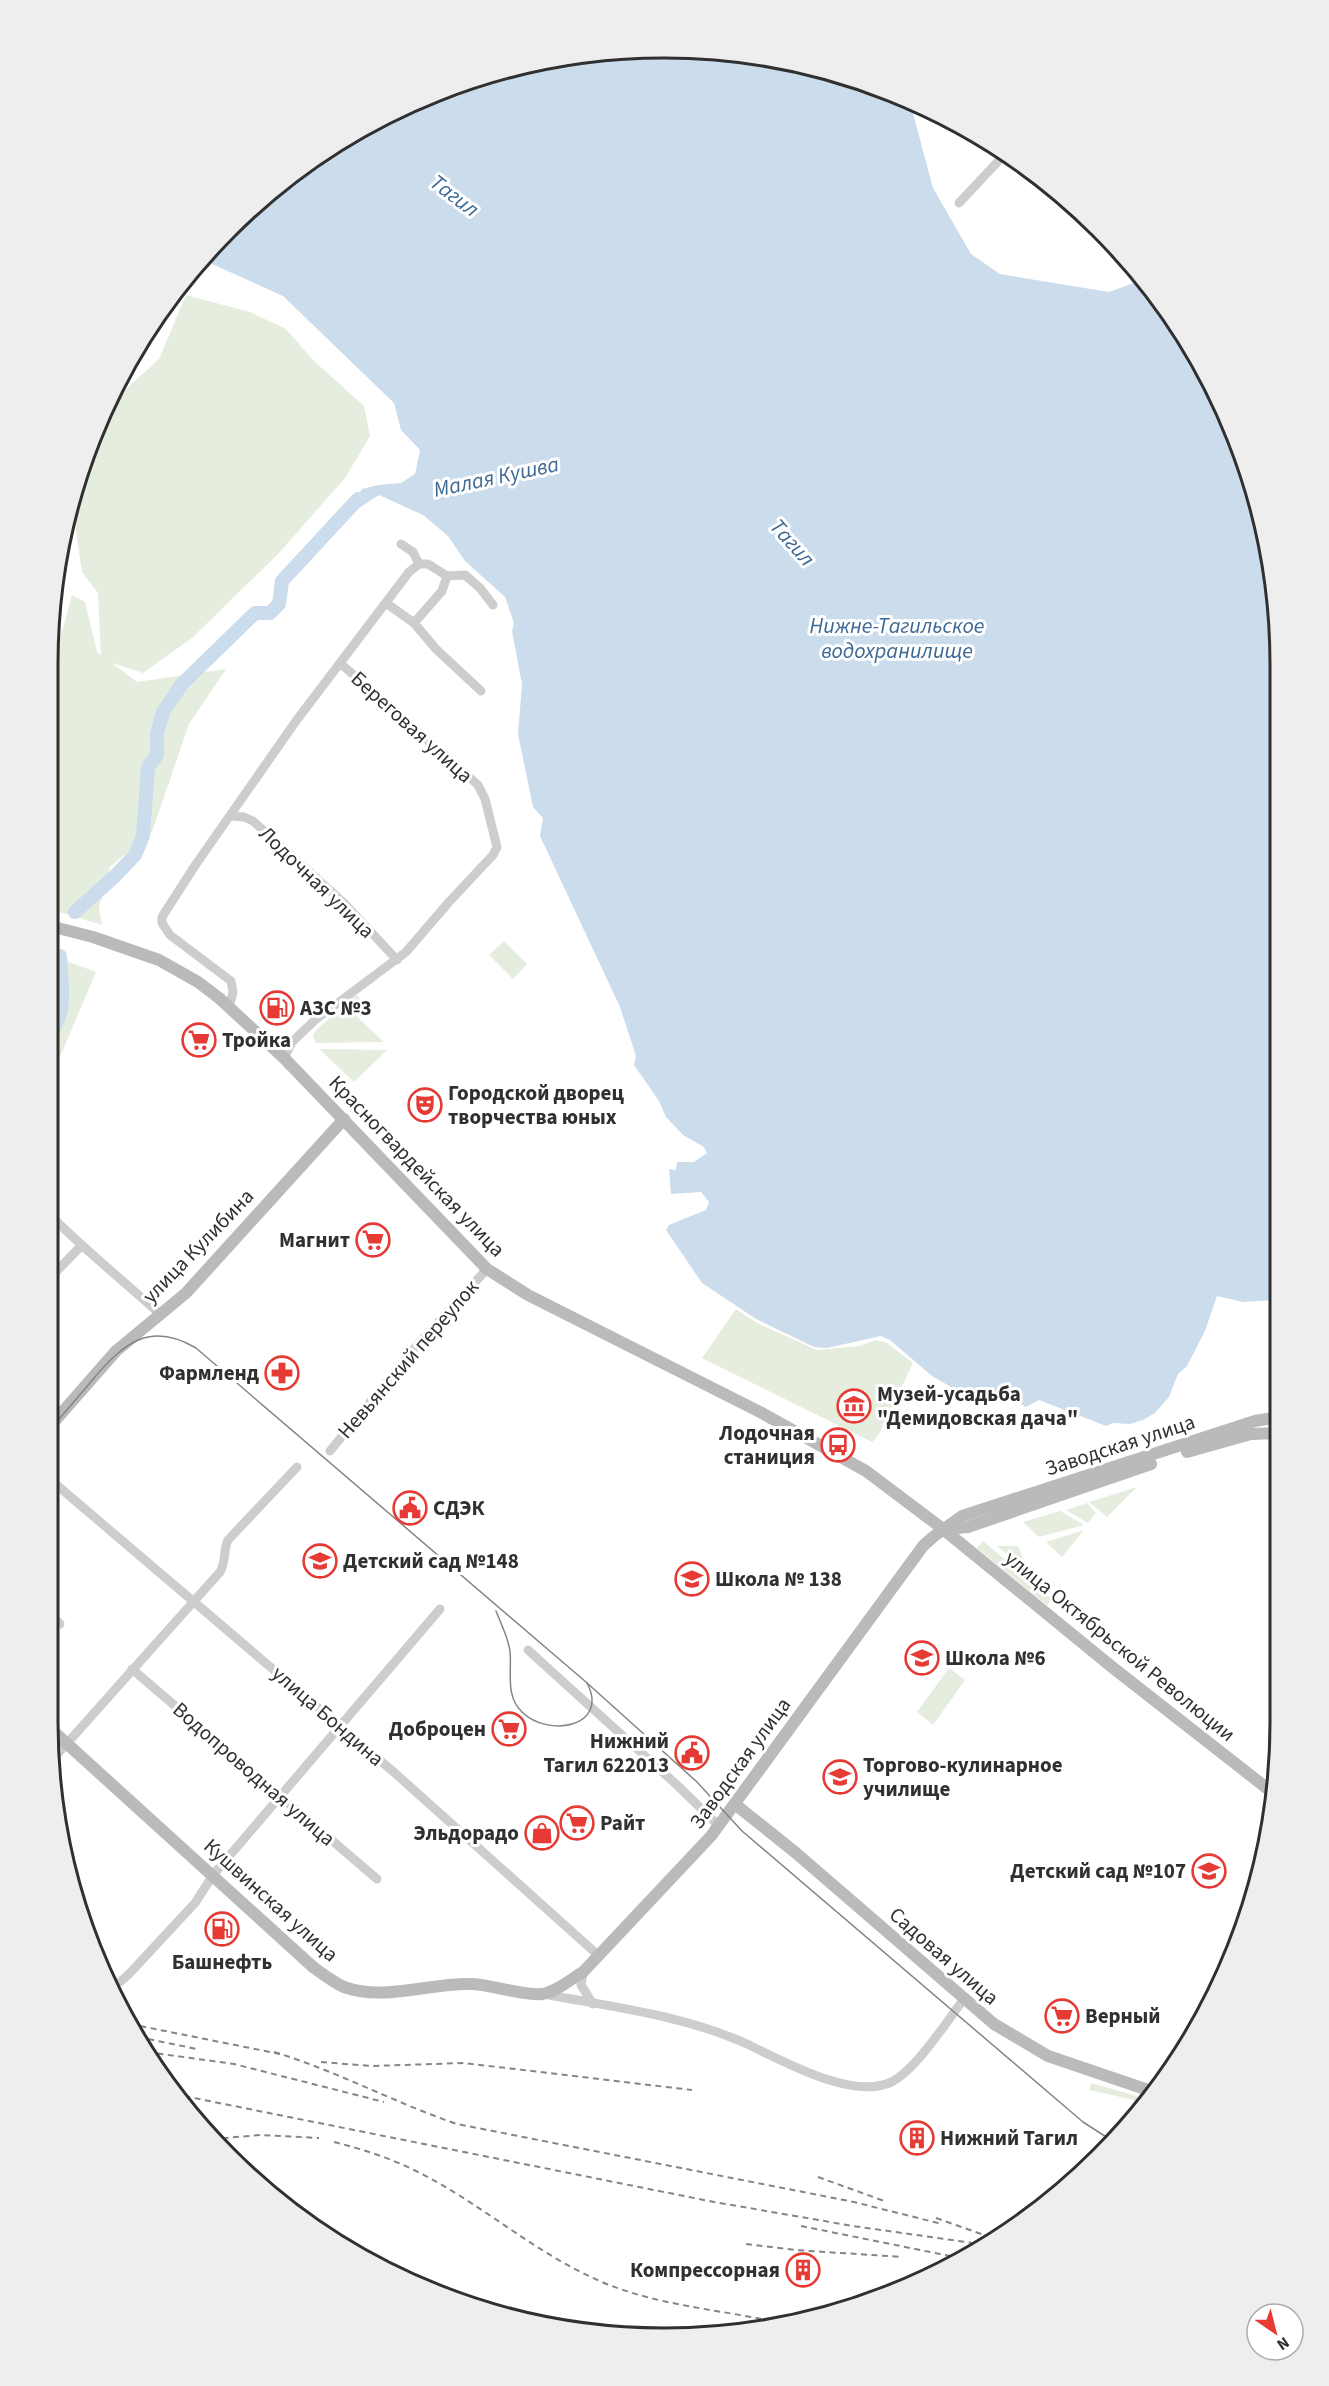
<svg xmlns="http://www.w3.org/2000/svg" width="1329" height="2386" font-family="'Source Sans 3',sans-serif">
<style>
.green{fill:#e5eddf}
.water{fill:#cbdced}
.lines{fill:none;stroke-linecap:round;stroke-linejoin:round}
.river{stroke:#cbdced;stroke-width:14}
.street{stroke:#cdcdcd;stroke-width:9}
.secondary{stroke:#bababa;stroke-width:12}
.tram{stroke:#858585;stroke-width:1.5}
.rail{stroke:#858585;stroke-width:2;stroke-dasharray:6 4.5;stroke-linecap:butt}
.labels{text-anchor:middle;stroke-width:6;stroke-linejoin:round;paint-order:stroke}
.street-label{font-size:21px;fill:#303030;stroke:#fff}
.poi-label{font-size:21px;font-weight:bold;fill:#303030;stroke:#fff;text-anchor:start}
.water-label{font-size:22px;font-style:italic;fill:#3d6994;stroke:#fff}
.rim{fill:none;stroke:#303030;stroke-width:3}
</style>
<rect width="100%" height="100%" fill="#fff"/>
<!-- green -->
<g class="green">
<path d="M186,295L250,312L286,329L313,360L364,406L370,436L345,478L279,553L192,638L143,673L112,663L137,682L226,669L189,724L152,832L110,867L99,907L102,925L50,909L49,678L72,595L85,602L97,652L101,655L98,593L82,572L74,517L95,452L124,391L159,359Z"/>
<path d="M504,941L527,964L513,979L489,955Z"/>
<path d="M50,955L96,972L51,1078Z"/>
<path d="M356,995L360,998L353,1013L384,1042L316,1043L313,1036L314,1032Z"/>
<path d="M319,1049L387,1050L354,1082Z"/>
<path d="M736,1309L757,1323L817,1350L859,1346L876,1340L887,1343L913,1363L878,1436L872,1442L702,1358Z"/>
<path d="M1137,1487L1107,1517L1089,1502Z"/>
<path d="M1087,1503L1096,1513L1088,1523L1066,1510Z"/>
<path d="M1060,1511L1084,1525L1039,1537L1023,1522Z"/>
<path d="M1084,1530L1062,1557L1046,1542Z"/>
<path d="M983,1541L1052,1599L1047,1605L977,1548Z"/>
<path d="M997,1546H1018L1029,1573Z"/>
<path d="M949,1668L965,1680L933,1725L917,1712Z"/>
<path d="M1091,2083L1137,2096L1142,2101L1141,2104L1133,2106L1134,2100L1089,2090Z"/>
</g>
<!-- water -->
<path class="water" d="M625,49L745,53L863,81L910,102L933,188L971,254L1000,274L1109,292L1142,280L1177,322L1248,466L1276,584L1278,1300L1243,1302L1217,1296L1205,1331L1187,1366L1178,1374L1169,1397L1155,1413L1143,1420L1130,1424L1113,1423L1106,1426L1039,1400L1026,1407L1010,1398L976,1397L971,1393L958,1391L932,1376L890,1340L881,1336L827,1348L814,1347L756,1319L702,1283L666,1230L669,1225L706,1210L709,1202L701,1192L671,1194L669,1169L676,1170L677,1162H694L707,1153L704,1147L683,1135L666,1117L659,1101L634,1065L636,1056L620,1007L540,836L543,818L533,807L518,734L522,684L512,631L514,623L505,597L465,561L448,536L423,515L379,495L356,510L332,534L362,489L378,485L401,483L415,474L420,450L401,430L394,403L283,296L201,259L289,175L392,111L505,69Z"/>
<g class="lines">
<!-- river -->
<g class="river">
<path d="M75,912L115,876L135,855L143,836L148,767L157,755V734L163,712L182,684L255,613H270L279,604L282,581L358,499"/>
<path d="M51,1033C68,1007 61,985 60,956"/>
</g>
<!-- street -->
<g class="street">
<path d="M959,203L1004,155"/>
<path d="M401,544L413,552L419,564H428L447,576"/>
<path d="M447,576L465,575L480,588L493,605"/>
<path d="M386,603L414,623L436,649L481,691"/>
<path d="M414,623L442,591L447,576"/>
<path d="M231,816L244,817L253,821L344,903L397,960"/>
<path d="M229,1008L233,992L231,981L170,935L162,923V917L194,867L296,721L409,572L419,564"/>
<path d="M284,1058L292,1042L315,1020L406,952L449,902L493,855L497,847L485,799L478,785L340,663"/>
<path d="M51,1216C86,1251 125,1282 161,1315"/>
<path d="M52,1276L81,1246"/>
<path d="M330,1451L412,1351L487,1269"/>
<path d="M52,1481L396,1774L599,1956"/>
<path d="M53,1617L60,1624"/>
<path d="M528,1650L678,1786L719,1826"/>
<path d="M132,1669L377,1879"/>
<path d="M53,1759L220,1572C226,1563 223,1550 228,1540L297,1467"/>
<path d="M583,1972L581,1985L593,2004"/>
<path d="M108,1985L120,1982L129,1974L195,1903L213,1875L440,1609"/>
<path d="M544,1994C612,2007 683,2015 747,2044C783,2061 850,2099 889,2083C915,2072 946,2022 964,1999"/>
</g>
<!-- secondary -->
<g class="secondary">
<path d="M50,926L93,937L159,960L198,982L219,998L284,1058L487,1269L528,1295L760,1412L866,1471L943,1529L1112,1667L1273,1793"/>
<path d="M52,1424L116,1351L186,1293L344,1119"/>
<path d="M1187,1452L1251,1434L1279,1433"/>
<path d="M944,1529L968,1527L1151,1464"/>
<path d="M53,1731L313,1967C323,1974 333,1982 344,1987C386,2002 430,1982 473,1984C491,1985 526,1996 542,1994C556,1992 571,1979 583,1972L711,1836L923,1546L933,1537L962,1516L1255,1421L1279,1417"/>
<path d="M736,1805L796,1853L994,2024L1048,2056L1154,2092"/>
</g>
<!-- tram -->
<g class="tram">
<path d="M52,1427C66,1411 80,1395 94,1378C124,1343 150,1321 196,1348L586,1682L697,1782L742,1831L1083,2122L1114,2142"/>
<path d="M496,1611C501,1624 508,1637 510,1651C512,1672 505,1696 522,1712C548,1738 610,1727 587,1683"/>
</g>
<!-- rail -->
<g class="rail">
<path d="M130,2024L280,2054"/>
<path d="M138,2037L197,2049"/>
<path d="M147,2052L234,2064L384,2102"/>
<path d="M274,2052C337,2071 395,2103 457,2124L854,2202L942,2224"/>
<path d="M321,2062L371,2066L464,2063L692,2090"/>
<path d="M174,2094L714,2202L853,2226L987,2245"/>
<path d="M212,2139L260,2135L319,2138"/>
<path d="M334,2142C362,2149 390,2158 416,2171C477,2201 529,2248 591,2277C653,2307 724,2309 790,2325"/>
<path d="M818,2177L887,2202"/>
<path d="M936,2218L987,2236"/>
<path d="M801,2226L965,2259"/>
<path d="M746,2244L795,2250L903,2257"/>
</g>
</g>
<!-- icons -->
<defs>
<symbol id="fuel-ring" viewBox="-11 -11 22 22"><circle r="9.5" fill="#fff" stroke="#e63a34" stroke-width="1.5"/><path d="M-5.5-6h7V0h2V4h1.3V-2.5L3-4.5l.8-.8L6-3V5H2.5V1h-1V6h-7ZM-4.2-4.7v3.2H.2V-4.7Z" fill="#e63a34"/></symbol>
<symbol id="supermarket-ring" viewBox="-11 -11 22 22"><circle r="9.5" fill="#fff" stroke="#e63a34" stroke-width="1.5"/><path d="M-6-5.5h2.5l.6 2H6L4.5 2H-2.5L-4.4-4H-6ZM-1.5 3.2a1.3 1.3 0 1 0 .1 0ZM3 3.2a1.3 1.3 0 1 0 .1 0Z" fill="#e63a34"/></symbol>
<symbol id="theatre-ring" viewBox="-11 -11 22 22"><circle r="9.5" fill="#fff" stroke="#e63a34" stroke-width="1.5"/><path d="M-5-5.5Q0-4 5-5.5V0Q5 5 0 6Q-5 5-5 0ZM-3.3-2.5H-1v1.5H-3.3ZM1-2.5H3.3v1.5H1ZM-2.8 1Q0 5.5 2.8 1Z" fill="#e63a34"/></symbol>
<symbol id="pharmacy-ring" viewBox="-11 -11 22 22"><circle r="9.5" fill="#fff" stroke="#e63a34" stroke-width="1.5"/><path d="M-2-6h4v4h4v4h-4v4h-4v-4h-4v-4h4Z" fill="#e63a34"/></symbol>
<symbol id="museum-ring" viewBox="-11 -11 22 22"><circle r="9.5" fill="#fff" stroke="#e63a34" stroke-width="1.5"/><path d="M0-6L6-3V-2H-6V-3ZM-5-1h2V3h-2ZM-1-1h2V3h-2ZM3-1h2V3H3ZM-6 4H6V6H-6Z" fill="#e63a34"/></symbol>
<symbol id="bus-ring" viewBox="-11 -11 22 22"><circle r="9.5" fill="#fff" stroke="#e63a34" stroke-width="1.5"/><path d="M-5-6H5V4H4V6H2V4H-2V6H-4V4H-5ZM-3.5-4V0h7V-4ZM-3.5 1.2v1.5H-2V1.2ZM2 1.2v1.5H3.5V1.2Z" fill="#e63a34"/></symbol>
<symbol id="civic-ring" viewBox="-11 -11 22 22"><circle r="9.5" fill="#fff" stroke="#e63a34" stroke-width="1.5"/><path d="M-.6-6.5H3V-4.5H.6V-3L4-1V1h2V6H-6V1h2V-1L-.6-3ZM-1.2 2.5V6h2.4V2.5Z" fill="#e63a34"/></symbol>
<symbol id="school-ring" viewBox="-11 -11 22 22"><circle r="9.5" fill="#fff" stroke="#e63a34" stroke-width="1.5"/><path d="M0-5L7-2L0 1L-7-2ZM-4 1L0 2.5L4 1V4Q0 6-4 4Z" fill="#e63a34"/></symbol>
<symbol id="university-ring" viewBox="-11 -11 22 22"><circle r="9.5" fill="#fff" stroke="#e63a34" stroke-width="1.5"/><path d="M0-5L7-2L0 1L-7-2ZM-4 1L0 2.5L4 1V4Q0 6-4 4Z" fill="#e63a34"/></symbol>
<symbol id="shop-ring" viewBox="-11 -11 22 22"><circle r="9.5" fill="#fff" stroke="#e63a34" stroke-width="1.5"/><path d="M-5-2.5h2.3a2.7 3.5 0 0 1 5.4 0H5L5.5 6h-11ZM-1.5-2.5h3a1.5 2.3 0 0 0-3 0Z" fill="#e63a34"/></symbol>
<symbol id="building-ring" viewBox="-11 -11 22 22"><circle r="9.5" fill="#fff" stroke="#e63a34" stroke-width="1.5"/><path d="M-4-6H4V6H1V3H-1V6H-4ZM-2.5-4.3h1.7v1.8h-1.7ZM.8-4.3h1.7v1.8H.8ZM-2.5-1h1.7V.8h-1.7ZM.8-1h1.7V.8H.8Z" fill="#e63a34"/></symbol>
</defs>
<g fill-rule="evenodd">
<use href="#fuel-ring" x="258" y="989" width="38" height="38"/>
<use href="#supermarket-ring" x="180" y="1021" width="38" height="38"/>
<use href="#theatre-ring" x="406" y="1086" width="38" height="38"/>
<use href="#supermarket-ring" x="354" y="1221" width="38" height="38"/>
<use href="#pharmacy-ring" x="263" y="1354" width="38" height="38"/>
<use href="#museum-ring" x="835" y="1387" width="38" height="38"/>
<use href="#bus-ring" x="819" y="1426" width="38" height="38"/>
<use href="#civic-ring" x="391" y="1489" width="38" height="38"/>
<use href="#school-ring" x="301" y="1542" width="38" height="38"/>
<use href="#school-ring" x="673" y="1560" width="38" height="38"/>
<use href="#school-ring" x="903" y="1639" width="38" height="38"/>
<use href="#supermarket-ring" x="490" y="1710" width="38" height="38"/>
<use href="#civic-ring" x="673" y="1734" width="38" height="38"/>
<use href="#university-ring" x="821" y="1758" width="38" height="38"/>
<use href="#supermarket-ring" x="558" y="1804" width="38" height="38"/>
<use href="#shop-ring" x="523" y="1814" width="38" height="38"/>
<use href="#school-ring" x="1190" y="1852" width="38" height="38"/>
<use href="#fuel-ring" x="203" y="1910" width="38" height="38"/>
<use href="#supermarket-ring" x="1043" y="1997" width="38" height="38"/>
<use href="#building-ring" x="898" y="2119" width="38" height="38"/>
<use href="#building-ring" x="784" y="2251" width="38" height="38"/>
</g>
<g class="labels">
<!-- street labels -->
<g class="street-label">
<text transform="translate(412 727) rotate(42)" y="7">Береговая улица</text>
<text transform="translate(317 882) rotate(44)" y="7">Лодочная улица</text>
<text transform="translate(417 1166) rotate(46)" y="7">Красногвардейская улица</text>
<text transform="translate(198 1246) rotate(-46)" y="7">улица Кулибина</text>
<text transform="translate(408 1359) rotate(-49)" y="7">Невьянский переулок</text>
<text transform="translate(1120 1445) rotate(-18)" y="7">Заводская улица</text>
<text transform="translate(1120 1646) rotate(39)" y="7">улица Октябрьской Революции</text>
<text transform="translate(328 1716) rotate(41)" y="7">улица Бондина</text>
<text transform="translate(740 1763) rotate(-54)" y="7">Заводская улица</text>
<text transform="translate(254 1774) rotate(41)" y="7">Водопроводная улица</text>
<text transform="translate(271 1900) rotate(42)" y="7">Кушвинская улица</text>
<text transform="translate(944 1956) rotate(41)" y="7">Садовая улица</text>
</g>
<!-- poi labels -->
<g class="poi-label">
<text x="300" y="1015">АЗС №3</text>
<text x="222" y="1047">Тройка</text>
<text x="448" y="1100">Городской дворец<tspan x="448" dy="24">творчества юных</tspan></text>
<text x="350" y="1247" text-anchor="end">Магнит</text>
<text x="259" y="1380" text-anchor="end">Фармленд</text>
<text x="877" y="1401">Музей-усадьба<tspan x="877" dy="24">"Демидовская дача"</tspan></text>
<text x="815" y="1440" text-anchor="end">Лодочная<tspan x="815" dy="24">станиция</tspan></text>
<text x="433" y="1515">СДЭК</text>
<text x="343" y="1568">Детский сад №148</text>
<text x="715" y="1586">Школа № 138</text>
<text x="945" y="1665">Школа №6</text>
<text x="486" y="1736" text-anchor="end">Доброцен</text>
<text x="669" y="1748" text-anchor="end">Нижний<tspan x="669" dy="24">Тагил 622013</tspan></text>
<text x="863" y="1772">Торгово-кулинарное<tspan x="863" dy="24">училище</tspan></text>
<text x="600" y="1830">Райт</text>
<text x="519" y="1840" text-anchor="end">Эльдорадо</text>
<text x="1186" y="1878" text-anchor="end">Детский сад №107</text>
<text x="222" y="1969" text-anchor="middle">Башнефть</text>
<text x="1085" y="2023">Верный</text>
<text x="940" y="2145">Нижний Тагил</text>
<text x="780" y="2277" text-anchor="end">Компрессорная</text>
</g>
<!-- water labels -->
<g class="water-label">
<text transform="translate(455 195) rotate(37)" y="8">Тагил</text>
<text transform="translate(496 476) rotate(-12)" y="8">Малая Кушва</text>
<text transform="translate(793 542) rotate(48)" y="8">Тагил</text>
<text x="897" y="633">Нижне-Тагильское<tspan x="897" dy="25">водохранилище</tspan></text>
</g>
</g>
<!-- crop -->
<path d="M0 0H1329V2386H0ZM664 58H664A606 606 0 0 1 1270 664V1722A606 606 0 0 1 664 2328H664A606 606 0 0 1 58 1722V664A606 606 0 0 1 664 58Z" fill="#eee" fill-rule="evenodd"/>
<path class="rim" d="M664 58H664A606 606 0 0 1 1270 664V1722A606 606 0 0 1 664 2328H664A606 606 0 0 1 58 1722V664A606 606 0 0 1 664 58Z"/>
<!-- north arrow -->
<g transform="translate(1275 2332) rotate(145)"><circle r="28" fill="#ffffff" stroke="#acacac" stroke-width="1.5"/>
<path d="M0-4.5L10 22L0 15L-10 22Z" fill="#e63a34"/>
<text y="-9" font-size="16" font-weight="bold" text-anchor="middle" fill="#303030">N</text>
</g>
</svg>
